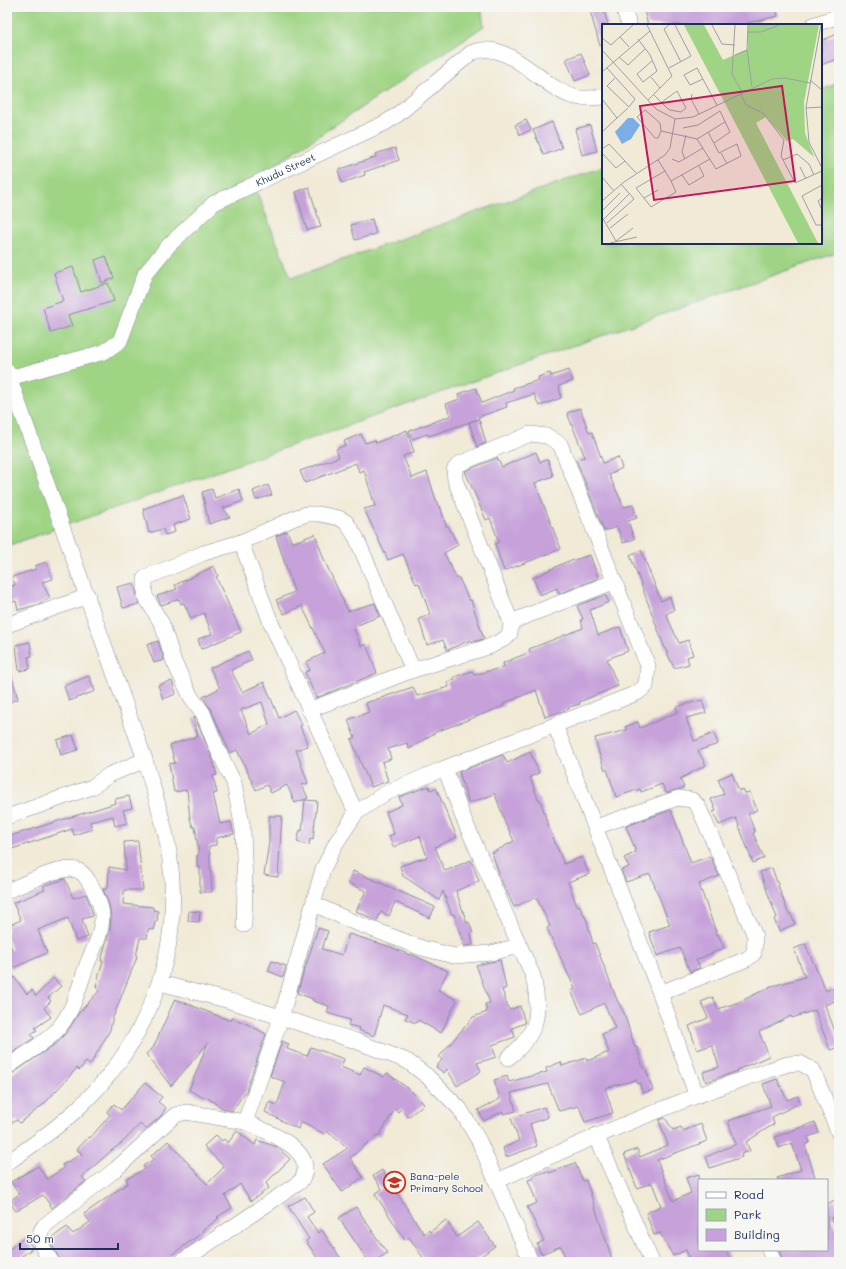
<svg xmlns="http://www.w3.org/2000/svg" width="846" height="1269" font-family="Mali,sans-serif">
<style>
.green{fill:#9fd484;stroke:#5d8271}
.building{fill:#c6a1da;fill-rule:evenodd}
.lines{fill:none;stroke-linecap:round;stroke-linejoin:round}
.minor-casing{stroke:#868c9a;stroke-width:16}
.minor{stroke:#fff;stroke-width:15}
.labels{text-anchor:middle;stroke-width:3;stroke-linejoin:round;paint-order:stroke}
.street-label{font-size:10px;fill:#1b2f5e;stroke:#f6f6f2}
.poi-label{font-size:10px;fill:#1b2f5e;stroke:#f6f6f2;text-anchor:start}
.inset-road{fill:none;stroke:#9b9fa7;stroke-width:1}
.view{fill:#c2185b;fill-opacity:0.15;stroke:#c2185b;stroke-width:2}
.inset-edge{fill:none;stroke:#1b2f5e;stroke-width:2}
</style>
<rect width="100%" height="100%" fill="#f6f6f2"/>
<filter id="ink" filterUnits="userSpaceOnUse"><feTurbulence type="fractalNoise" baseFrequency=".025" numOctaves="2"/><feDisplacementMap in="SourceGraphic" scale="8" xChannelSelector="R" yChannelSelector="G"/><feConvolveMatrix kernelMatrix="1 2 1 2 8 2 1 2 1" color-interpolation-filters="sRGB"/></filter>
<filter id="wash" filterUnits="userSpaceOnUse"><feTurbulence type="fractalNoise" baseFrequency=".012" numOctaves="4" result="noise"/><feDisplacementMap in="SourceGraphic" scale="16" xChannelSelector="R" yChannelSelector="G"/><feGaussianBlur stdDeviation="0.9" result="paint"/><feColorMatrix in="noise" values="0 0 0 0 0 0 0 0 0 0 0 0 0 0 0 0 0 1.4 0 .05"/><feComposite in="paint" operator="in"/></filter>
<g filter="url(#wash)">
<rect width="100%" height="100%" fill="#f1ead7"/>
<!-- green -->
<path class="green" d="M7,7H481L484,26L252,180L291,278L603,167V243H821V90L839,83V252L7,546Z"/>
<g id="blocks">
<!-- building -->
<g class="building">
<path d="M589,7H603L608,25H603V45L600,46Z"/>
<path d="M643,7H776L778,16L748,23L749,25H648Z"/>
<path d="M835,35L839,45V58L821,65V41Z"/>
<path d="M581,53L590,75L575,81L566,59Z"/>
<path d="M526,120L531,130L520,135L515,125Z"/>
<path d="M552,122L562,148L544,155L533,130Z"/>
<path d="M590,125L597,151L582,155L575,129Z"/>
<path d="M395,148L399,160L364,172L365,175L342,183L338,170L376,157L375,154Z"/>
<path d="M309,187L321,227L307,230L296,192Z"/>
<path d="M372,219L376,234L355,240L351,225Z"/>
<path d="M106,256L114,278L102,283L95,260Z"/>
<path d="M73,267L81,292L108,283L114,301L68,315L72,326L51,333L43,308L63,301L54,273Z"/>
<path d="M569,370L573,381L559,386L561,398L539,406L534,394L506,403L507,407L478,417L479,419L429,436L428,434L412,439L409,431L450,416L446,404L460,399L458,394L476,388L482,403L514,390L513,388L539,380L538,377L550,373L551,376Z"/>
<path d="M580,408L589,433L592,432L603,463L618,457L622,468L609,475L624,507L633,505L637,518L628,521L634,539L623,543L617,527L604,531L576,459L585,457L567,413Z"/>
<path d="M479,419L486,443L477,447L469,422Z"/>
<path d="M407,430L414,452L403,456L412,478L427,472L438,506H440L446,526H448L458,545L444,553L457,579L459,578L469,600H471L484,639L472,642L471,640L447,650L443,640L427,645L419,619L430,614L419,583L416,584L403,554L388,560L364,509L375,506L364,470L359,472L356,463L305,483L300,471L339,457L336,449L346,445L344,441L361,434L365,443L375,440L376,443Z"/>
<path d="M536,452L540,462L548,460L553,476L535,483L561,549L504,571L495,544L499,542L490,518L486,520L465,471L497,458L502,467Z"/>
<path d="M268,485L272,495L256,500L253,491Z"/>
<path d="M212,489L215,498L239,489L243,501L223,508L230,517L209,524L202,492Z"/>
<path d="M183,495L191,519L173,525L175,532L165,535L163,529L149,533L143,509Z"/>
<path d="M287,531L292,543L315,534L325,562L348,611L375,603L380,616L353,627L361,646L366,644L377,673L316,698L305,672L310,670L306,662L325,653L302,606L284,614L276,600L294,592L276,536Z"/>
<path d="M641,550L661,601L670,597L674,610L666,614L679,643L688,640L693,655L687,657L689,664L674,668L664,646L630,555Z"/>
<path d="M590,555L598,578L559,594L557,588L540,595L533,578L568,561V562Z"/>
<path d="M46,562L53,579L42,582L50,598L37,605L18,610L16,601L10,603L7,595V588L15,585L12,577L36,569L35,566Z"/>
<path d="M214,566L218,576L216,577L241,632L201,649L198,639L212,634L204,613L191,619L184,603L181,604L179,599L161,605L157,596L177,589L175,585Z"/>
<path d="M134,583L139,604L123,608L117,587Z"/>
<path d="M605,595L609,602L590,610L598,635L620,627L628,651L607,659L618,686L579,702L580,704L569,707V709L545,717L536,690L503,704L504,706L436,732L409,749L407,743L388,749L391,759L382,762L388,781L371,787L351,739L355,738L348,720L369,712L366,703L413,687L417,696L449,687L447,682L455,679L454,677L472,671L474,675L504,667L503,663L530,652L529,649L583,628L581,620L583,619L577,606Z"/>
<path d="M158,641L164,660L154,663L147,645Z"/>
<path d="M30,642L32,656L28,657L30,669L19,671L16,645Z"/>
<path d="M248,651L252,660L231,670L242,692L264,682L279,718L294,710L302,725L300,726L308,746L296,750L308,783L302,785L308,798L295,803L287,785L271,793L267,785L256,790L237,750L230,753L211,710L203,697L220,688L210,668ZM262,702L269,724L251,734L241,710Z"/>
<path d="M10,671L18,699L7,703V672Z"/>
<path d="M89,676L95,691L69,701L64,686Z"/>
<path d="M172,681L176,694L163,699L158,685Z"/>
<path d="M702,700L706,713L686,718L694,741L714,733L718,744L698,751L706,765L680,779L684,787L680,789L666,793L662,784L641,792L640,789L616,797L607,769L605,770L599,753L595,738L627,730L625,727L638,722L640,728L678,712L676,707Z"/>
<path d="M195,717L213,760L217,775L213,776L217,793L213,794L220,824L231,822L234,834L216,838V845L209,846L212,892H200V867H197V855H199L195,827H193L190,819L187,790L174,792L169,764L175,763L170,745L198,736L193,718Z"/>
<path d="M73,735L78,750L61,755L57,740Z"/>
<path d="M530,752L539,773L530,777L538,799H540L549,828L564,864L582,857L589,874L568,882L577,906L579,905L587,921L593,944L595,943L617,1000L624,1013L635,1048L637,1047L643,1068L645,1067L653,1090L643,1093L639,1083L637,1084L636,1080L605,1088L613,1113L585,1122L579,1106L559,1111L548,1084L511,1093L516,1111L503,1114V1111L484,1121L478,1110L500,1099L494,1080L507,1076L509,1082L547,1072L546,1068L561,1062L562,1066L586,1058L587,1061L609,1052L602,1034L615,1028L604,1003L582,1014L571,991L575,989L547,928L550,926L536,897L514,907L501,880L492,853L514,841L505,822L495,794L469,803L459,772L503,755L507,763Z"/>
<path d="M732,773L739,791L743,789L745,793L750,792L757,810L748,814L755,832L753,833L764,858L753,863L736,818L719,825L713,812L716,811L711,799L724,794L718,779Z"/>
<path d="M429,786L430,790L436,788L457,837L435,847L445,871L471,860L479,881L456,891L467,923L469,922L473,933L471,934L473,945L464,946L454,914L452,915L443,891L439,900L403,876L400,866L427,857L420,836L393,847L389,836L394,834L386,812L402,805L399,797Z"/>
<path d="M129,796L132,808L123,810L127,823L115,826L113,816L90,822L92,829L74,835L72,829L9,850L7,837L116,803L115,799Z"/>
<path d="M305,800L317,801L313,840L310,839L309,845L297,842L300,830L302,831Z"/>
<path d="M671,810L691,863L710,856L719,876L699,884L717,935L718,934L724,948L696,960L700,968L690,972L680,948L657,956L649,932L670,925L650,874L626,882L621,870L629,867L624,858L636,852L626,826Z"/>
<path d="M269,816H282L278,877L264,875L269,842Z"/>
<path d="M138,841L143,890H124L123,904L153,907V910L158,911L157,921H155L154,930L148,929L147,938H140L136,956L137,957L112,1020L110,1030L90,1065L86,1062L79,1070L77,1068L44,1104L20,1123L17,1120L7,1125V1076L12,1074L58,1042L69,1029L78,1014L99,991L96,987L97,985L96,986L103,961H101L110,929L111,917L109,905L103,889H107L108,887L109,867L126,870L124,842Z"/>
<path d="M772,868L788,913H790L795,924L779,931L774,919L777,918L760,872Z"/>
<path d="M353,871L435,907L430,918L395,902L389,916L381,912L377,921L356,911L366,891L348,883Z"/>
<path d="M65,879L73,898L86,894L89,902L93,916L82,919L88,937L76,941L68,918L38,930L47,953L11,969L7,960V952L12,949L7,937V926L21,920L13,903L45,890L43,886Z"/>
<path d="M189,911L200,912L199,922L188,921Z"/>
<path d="M318,928L328,931L322,949L342,955L349,934L391,947L410,955L411,954L448,971L438,990L457,1000L441,1033L418,1020L416,1023L405,1019L408,1014L383,1005L374,1036L359,1030L360,1028L348,1025L350,1020L327,1013L329,1006L313,1001V999L297,993Z"/>
<path d="M805,944L826,991L832,988L837,1000L825,1005L839,1042V1047L830,1050L815,1010L792,1018L791,1016L759,1032L769,1056L737,1070L738,1071L706,1082L703,1072L719,1067L712,1045L697,1050L689,1026L708,1018L701,1002L713,997L718,1009L739,1002L772,986L805,977L794,949Z"/>
<path d="M500,960L506,988L502,990L509,1010L520,1006L525,1023L512,1028L515,1037L492,1045L496,1057L477,1063L481,1071L457,1086L447,1069L444,1073L436,1067L442,1060L439,1057L473,1017L487,1012L485,1004L490,1003L476,965Z"/>
<path d="M272,961L286,966L283,977L268,971Z"/>
<path d="M7,968L27,994L32,990L36,996L53,978L61,986L48,998L51,1001L44,1008L51,1017L35,1028L37,1030L31,1034L34,1038L7,1056V1051L13,1047L7,1038Z"/>
<path d="M175,999L231,1021L232,1018L247,1024L266,1034L246,1091L232,1111L222,1108L205,1096L204,1098L189,1090L208,1043L171,1086L146,1054L153,1048Z"/>
<path d="M282,1041L289,1044L287,1049L307,1056L311,1047L344,1059L341,1067L360,1075L364,1067L384,1077L387,1073L410,1090L424,1104L408,1117L401,1109L398,1112L395,1109L379,1136L377,1135L350,1158L363,1177L342,1192L323,1164L348,1148L326,1131L325,1134L300,1122L298,1129L265,1112L269,1102L277,1105L285,1082L270,1076Z"/>
<path d="M777,1079L787,1100L798,1096L800,1103L772,1117L774,1124L746,1142L750,1151L741,1154L742,1157L710,1168L706,1157L736,1144L728,1121L771,1106L763,1084Z"/>
<path d="M145,1083L162,1097L158,1102L166,1108L161,1116L146,1129L140,1124L122,1143L112,1150L82,1177L86,1181L52,1208L43,1195L16,1211L9,1202L19,1194L11,1182L38,1166L47,1179L64,1168L62,1165L82,1154L77,1149L89,1137L90,1138L110,1115L107,1112L114,1104L121,1110Z"/>
<path d="M544,1107L548,1117L530,1124L537,1146L506,1157L503,1148L519,1141L511,1118Z"/>
<path d="M665,1118L673,1130L681,1127L683,1131L701,1124L707,1141L657,1160L673,1201L691,1193L686,1178L699,1174V1250H726L730,1262H690L686,1250L673,1256L660,1233L654,1235L646,1213L661,1206L652,1183L637,1188L624,1154L637,1149L640,1157L668,1145L659,1120Z"/>
<path d="M815,1122L819,1133L808,1137L810,1142L805,1145L816,1180H778L777,1178L801,1170L792,1143L779,1148L775,1137Z"/>
<path d="M237,1131L255,1145L257,1140L277,1147L290,1159L266,1183L269,1188L251,1201L240,1184L225,1196L232,1208L217,1217L219,1218L202,1231L203,1232L162,1262H61L49,1240L67,1227L73,1234L90,1222L84,1214L128,1183L126,1179L145,1169L143,1166L154,1159L151,1156L168,1141L207,1184L224,1167L204,1146L216,1135L222,1141L224,1139L228,1143Z"/>
<path d="M575,1163L583,1181L586,1180L613,1262H567L561,1246L541,1254L537,1244L544,1241L527,1207L537,1203L528,1180L534,1178L533,1176L548,1171L549,1173Z"/>
<path d="M382,1170L424,1234L429,1230L430,1232L446,1220L457,1237L478,1222L495,1246L473,1262H426L409,1237L405,1240L375,1194L382,1189L373,1176Z"/>
<path d="M305,1197L314,1212L307,1217L318,1233L322,1230L343,1262H320L306,1241L309,1239L288,1206Z"/>
<path d="M835,1200L839,1209V1215L831,1218L839,1234V1262H783L779,1250H827V1204Z"/>
<path d="M356,1207L387,1253L373,1262H369L339,1218Z"/>
<path d="M25,1237L33,1248L22,1256L25,1262H7V1251Z"/>
</g>
</g>
</g>
<g filter="url(#ink)">
<use href="#blocks" fill-opacity="0" stroke="#868c9a" stroke-width="1"/>
<g class="lines">
<defs>
<g id="minor">
<path d="M623,7L629,25"/>
<path d="M813,25L839,16"/>
<path d="M7,371L145,760C154,793 166,826 170,860C183,954 146,1046 76,1110C55,1130 31,1146 7,1163"/>
<path id="s1" d="M7,382L9,378L104,352L120,341L145,274L169,245L214,203L385,123L397,115L471,53C508,36 543,90 575,97C584,99 594,98 603,97"/>
<path d="M241,542L271,623L356,813"/>
<path d="M511,622L613,582"/>
<path d="M7,625L88,596"/>
<path d="M555,725L660,993L696,1094"/>
<path d="M445,768L462,815L533,976C541,1013 539,1033 508,1058"/>
<path d="M7,817L92,787L109,775L145,760"/>
<path d="M596,827L678,798L692,800L698,806L755,936L754,953L747,959L660,993"/>
<path d="M7,891C23,885 60,865 76,870C82,871 86,877 89,882C95,892 102,905 102,916C102,933 94,948 88,962C79,986 74,1012 56,1031C45,1043 21,1057 7,1067"/>
<path d="M314,904L351,921L422,948L454,956L491,953L519,946"/>
<path d="M244,925L245,888L243,829L234,783L216,746L203,713L191,697L174,662L162,624L145,596V578L204,553L241,542L297,517L307,514H319L339,518L346,522L356,537L413,670"/>
<path d="M160,983L230,1001L356,1041L407,1061L427,1076L460,1109L479,1141L531,1262"/>
<path d="M596,1135L652,1262"/>
<path d="M497,1181C593,1136 687,1096 788,1064L800,1063L813,1070L839,1134"/>
<path d="M769,1250L774,1262"/>
<path d="M52,1262C44,1250 34,1239 44,1226L116,1169L175,1115L186,1112L245,1122L281,1018L323,869L336,843L356,813L384,794L445,768L637,693L646,686L648,666L560,444L547,436L530,434L459,464L454,470L455,480L511,622L510,633L506,638L491,646L413,670L309,710"/>
<path d="M181,1262L300,1182C322,1152 267,1131 245,1122"/>
</g>
</defs>
<!-- minor casing -->
<use href="#minor" class="minor-casing"/>
<!-- minor -->
<use href="#minor" class="minor"/>
</g>
</g>
<!-- icons -->
<defs>
<symbol id="school-ring" viewBox="-11 -11 22 22"><circle r="9.5" fill="#f6f6f2" stroke="#c8321e" stroke-width="1.5"/><path d="M0-5L7-2L0 1L-7-2ZM-4 1L0 2.5L4 1V4Q0 6-4 4Z" fill="#c8321e"/></symbol>
</defs>
<g fill-rule="evenodd">
<use href="#school-ring" x="382" y="1170" width="25" height="25"/>
</g>
<g class="labels">
<!-- street labels -->
<g class="street-label">
<text dy="4" stroke="none"><textPath href="#s1" startOffset="372">Khudu Street</textPath></text>
</g>
<!-- poi labels -->
<g class="poi-label">
<text x="410" y="1180">Bana-pele<tspan x="410" dy="12">Primary School</tspan></text>
</g>
</g>
<!-- overview -->
<g transform="translate(602 24)">
<rect width="220" height="220" fill="#f1ead7"/>
<path d="M82,1H102L121,36L146,25V1H217L202,78L203,109L212,133L191,115L185,117L164,93L154,99L216,219H196Z" fill="#9fd484"/>
<path d="M26,94H31L38,101L29,115L20,120L13,108Z" fill="#7bade7"/>
<path class="inset-road" d="M45,1L70,52L46,76M67,1L62,5L79,38M110,1L120,20L133,21M133,1L130,50L140,68M146,1L145,26L150,63M219,1L204,83L207,118L220,144M145,8H159L177,1M18,13L27,23M0,14L9,21L31,1M36,15L48,31L55,47L41,58L35,50L50,37M0,26L54,85L73,95L91,93L170,55L183,54L208,59M133,31L145,26M17,33L26,41L43,25M5,44L33,75L27,83L5,62L13,54M67,44L89,32L73,1M0,48L48,7M49,53L58,64M101,55L88,61L82,51L95,44L96,46L115,81M208,56L220,66M120,69H138L144,81L161,89L182,116L179,132L193,159L220,147M90,70L89,75L97,90M52,71L66,85L68,86L79,88L84,84L75,67L60,78M0,75L15,94L0,108M204,84L220,83M15,94L26,84M81,104L96,101L118,87L128,108L112,119M59,107L56,114H53L35,93L43,86L58,99L59,107L95,115L114,145L139,132L135,120L117,129L106,108M95,115L123,98M0,125L7,120L23,137L14,144L0,129M119,129L125,140M70,135L77,138L101,124M83,135L80,128L84,111M56,136L63,147L69,157L74,168L49,183L34,164L63,147M181,136L195,130L207,140L212,151M23,137L34,149M198,143L204,155M80,151L87,161L102,152L97,142M0,153L11,166M69,157L108,135M220,161L200,172L214,201H220M42,174L56,166M220,174L216,177L220,186M0,177L22,158L63,131L68,124L73,95M0,187L18,169M0,193L14,217M0,197L27,170M5,199L32,175L19,160M8,204L26,190M14,217L31,204M8,219L35,213"/>
<path class="view" d="M180,62L193,157L52,176L38,82Z"/>
<rect width="220" height="220" class="inset-edge"/>
</g>
<!-- margin -->
<rect width="846" height="1269" fill="none" stroke="#f6f6f2" stroke-width="24"/>
<!-- legend -->
<rect x="698" y="1179" width="130" height="72" fill="#f6f6f2" stroke="#9ea6b7"/>
<rect x="706" y="1192" width="20" height="6" fill="#ffffff" stroke="#9ea6b7"/>
<text x="734" y="1199" font-size="12" fill="#1b2f5e">Road</text>
<rect x="706" y="1209" width="20" height="12" fill="#9fd484" stroke="#9ea6b7"/>
<text x="734" y="1219" font-size="12" fill="#1b2f5e">Park</text>
<rect x="706" y="1229" width="20" height="12" fill="#c6a1da" stroke="#9ea6b7"/>
<text x="734" y="1239" font-size="12" fill="#1b2f5e">Building</text>
<!-- scale -->
<path d="M20 1243v6h98v-6" fill="none" stroke="#1b2f5e" stroke-width="2"/>
<text x="26" y="1243" font-size="12" fill="#1b2f5e" stroke="#f6f6f2" stroke-width="3" paint-order="stroke">50 m</text>
</svg>
